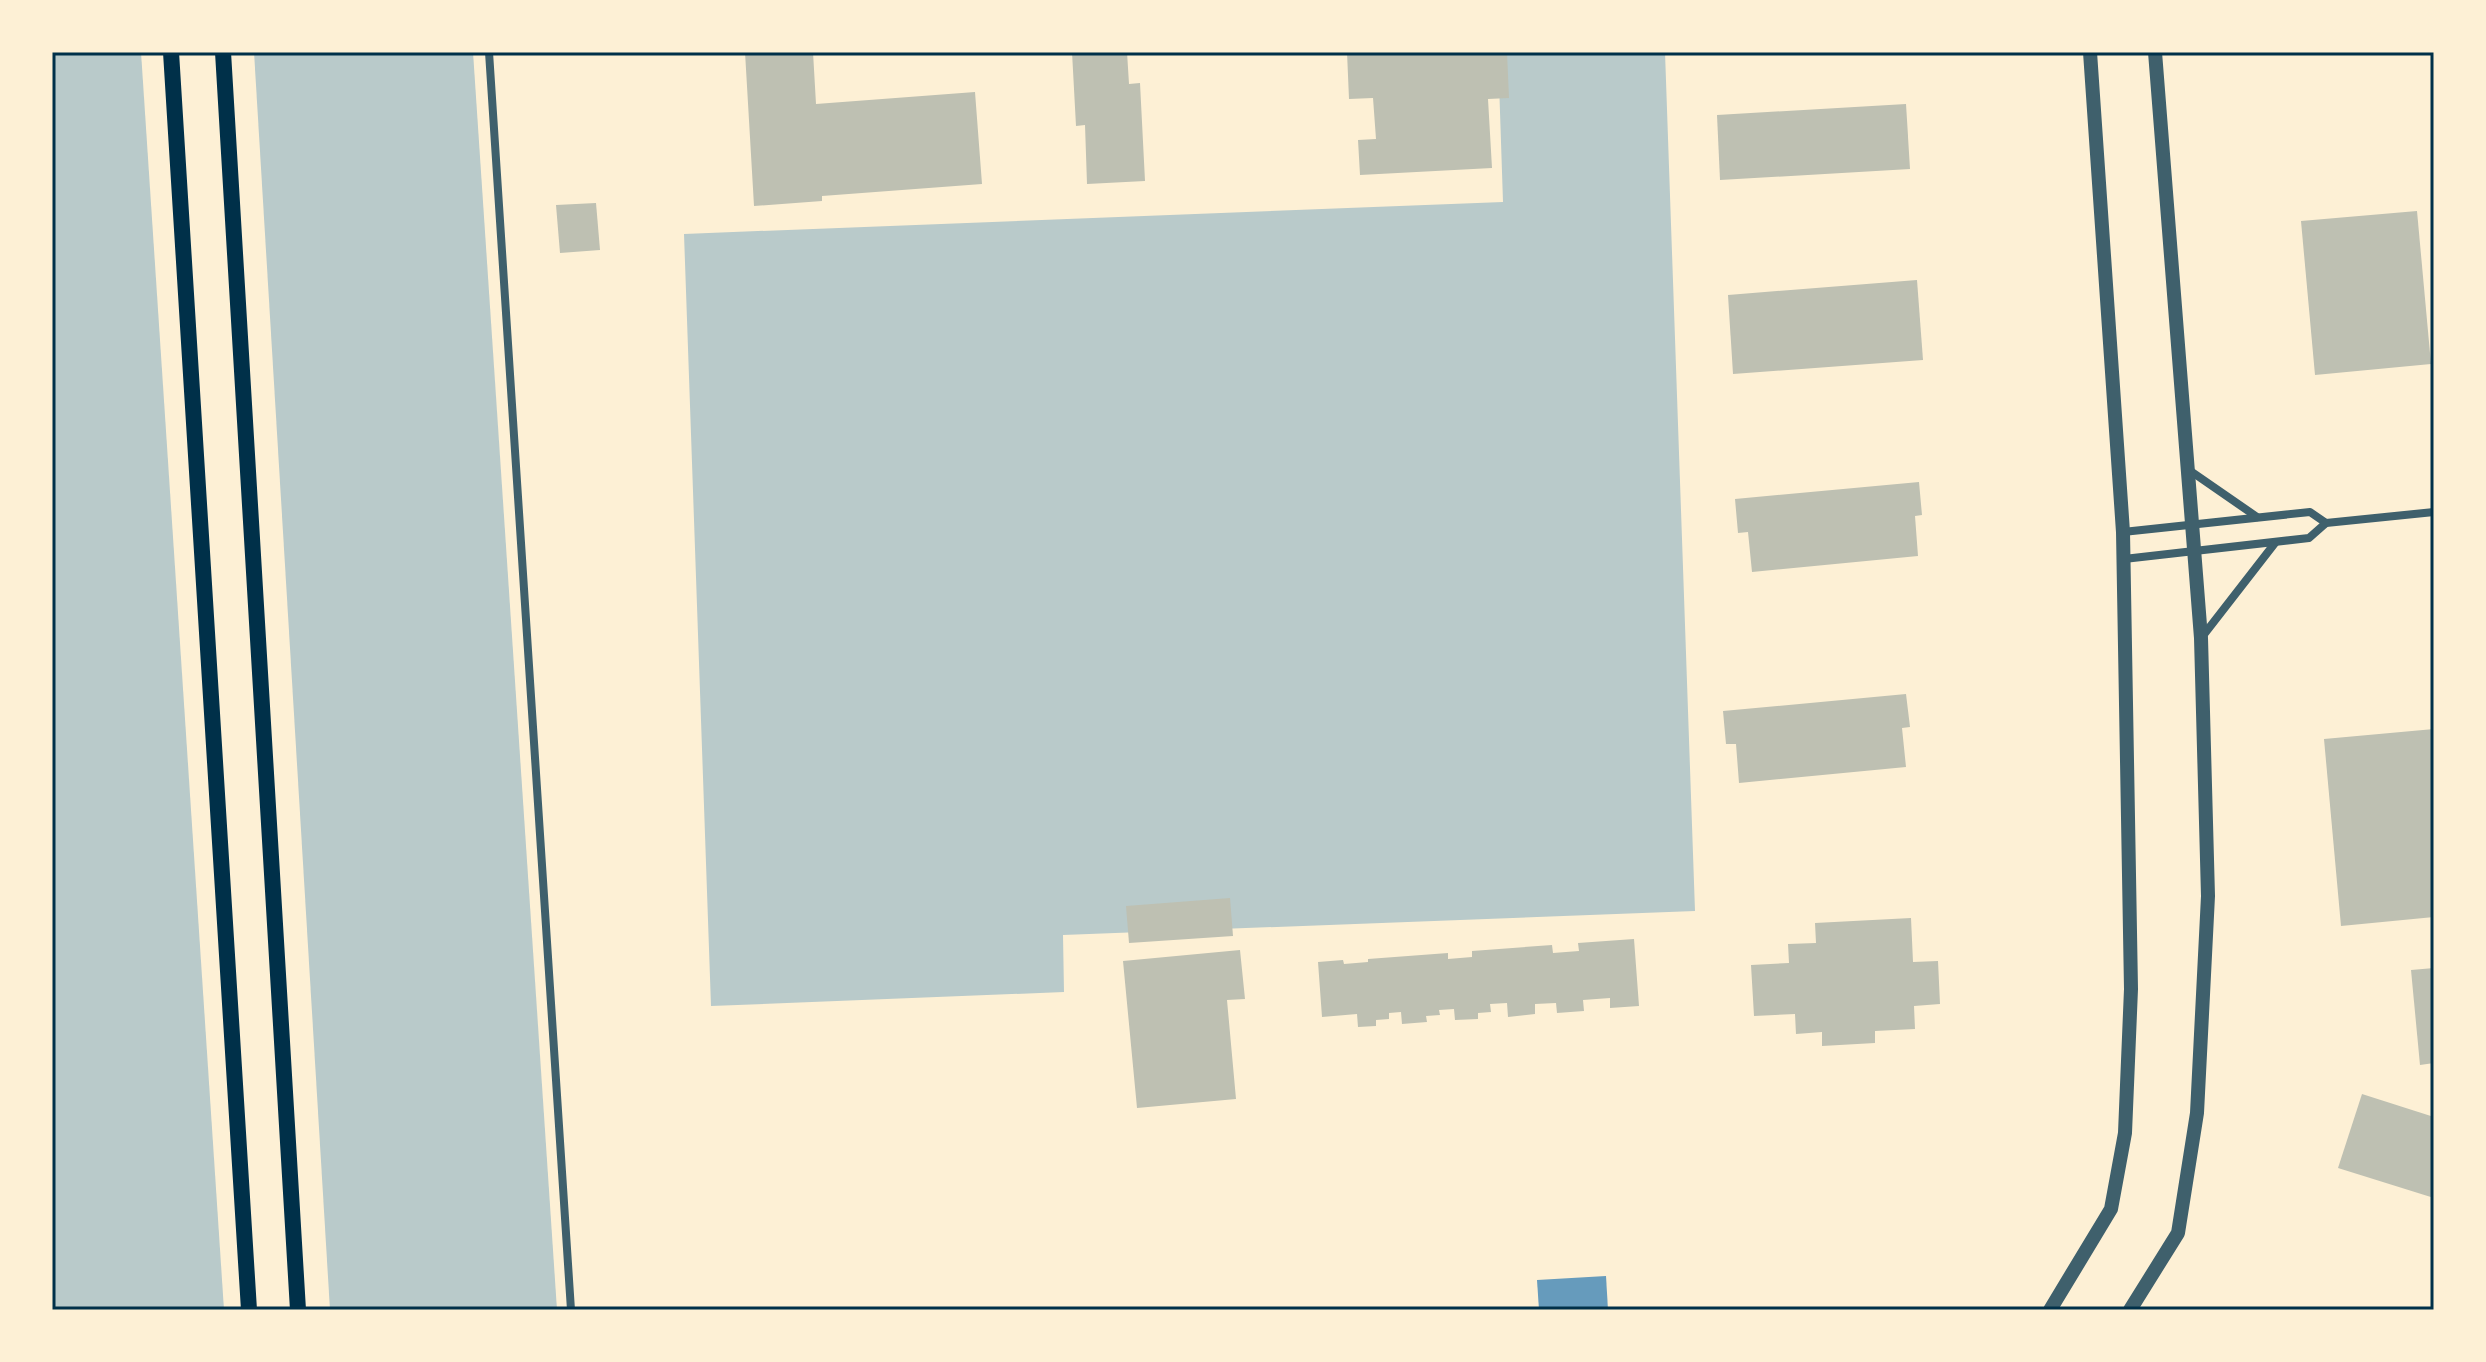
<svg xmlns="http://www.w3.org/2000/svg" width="2486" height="1362" font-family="Bitter,serif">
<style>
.green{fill:#b9caca}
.water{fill:#669bbc}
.building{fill:#bec0b2}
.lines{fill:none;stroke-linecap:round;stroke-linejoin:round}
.minor{stroke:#3f606c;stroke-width:8}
.tertiary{stroke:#3f606c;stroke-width:14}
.secondary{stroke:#003049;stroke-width:16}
.neatline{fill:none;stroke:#003049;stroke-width:3}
</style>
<rect width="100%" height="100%" fill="#fdf0d5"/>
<!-- green -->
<g class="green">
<path d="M52,52H141L224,1310H52Z"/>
<path d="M254,52H473L557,1310H330Z"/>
<path d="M1498,52H1665L1695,911L1063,935L1064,992L711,1006L684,234L1503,202Z"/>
</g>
<!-- water -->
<path class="water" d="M1606,1276L1608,1310H1539L1537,1280Z"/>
<!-- building -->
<g class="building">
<path d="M745,52H813L816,104L975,92L982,184L822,196V201L754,206Z"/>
<path d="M1072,52H1127L1129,84L1140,83L1145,181L1087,184L1085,125L1076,126Z"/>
<path d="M1347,52H1507L1509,98L1488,99L1492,168L1360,175L1358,140L1376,139L1373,98L1349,99Z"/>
<path d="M1906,104L1910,169L1720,180L1717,115Z"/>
<path d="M596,203L600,250L560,253L556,205Z"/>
<path d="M2417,211L2431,364L2315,375L2301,221Z"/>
<path d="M1917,280L1923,360L1733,374L1728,295Z"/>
<path d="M1919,482L1922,515L1915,516L1918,556L1752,572L1748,532L1738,533L1735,499Z"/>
<path d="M1906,694L1910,727L1902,728L1906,767L1739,783L1736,744H1726L1723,711Z"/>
<path d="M2434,729V917L2341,926L2324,739Z"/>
<path d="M1230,898L1233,936L1129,943L1126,906Z"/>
<path d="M1911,918L1913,962L1938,961L1940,1004L1914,1006L1915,1029L1875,1031V1043L1822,1046V1032L1796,1034L1795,1014L1754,1016L1751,965L1789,963L1788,944L1816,943L1815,923Z"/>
<path d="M1634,939L1639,1006L1610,1008V998L1583,1000L1584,1011L1557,1013L1556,1003L1535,1004V1014L1508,1017L1507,1003L1490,1004L1491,1012L1478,1013V1019L1455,1020L1454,1009L1439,1010L1440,1015L1426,1016L1427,1022L1402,1024L1401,1012L1389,1013V1019L1376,1020V1026L1358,1027L1357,1014L1322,1017L1318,962L1343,960L1344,964L1368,962V959L1448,953V959L1472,957V951L1552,945L1553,953L1579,951L1578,943Z"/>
<path d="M1240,950L1245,999L1227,1000L1236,1099L1137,1108L1123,961Z"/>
<path d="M2434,968V1063L2420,1065L2411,970Z"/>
<path d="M2362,1094L2434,1117V1198L2338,1168Z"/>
</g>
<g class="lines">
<!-- minor -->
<g class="minor">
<path d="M489,52L571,1310"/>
<path d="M2189,470L2257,517"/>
<path d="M2123,532L2310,512L2326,523"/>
<path d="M2124,559L2309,538L2326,523L2434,512"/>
<path d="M2202,637L2275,543"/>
</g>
<!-- tertiary -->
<g class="tertiary">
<path d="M2050,1310L2111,1209L2125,1133L2131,989L2123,532L2090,52"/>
<path d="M2130,1310L2178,1233L2197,1113L2208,896L2201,638L2155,52"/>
</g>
<!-- secondary -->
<g class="secondary">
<path d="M171,52L249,1310"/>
<path d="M223,52L298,1310"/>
</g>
</g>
<!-- border -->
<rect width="2486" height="1362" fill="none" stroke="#fdf0d5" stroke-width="108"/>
<rect x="54" y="54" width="2378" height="1254" class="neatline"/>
</svg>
